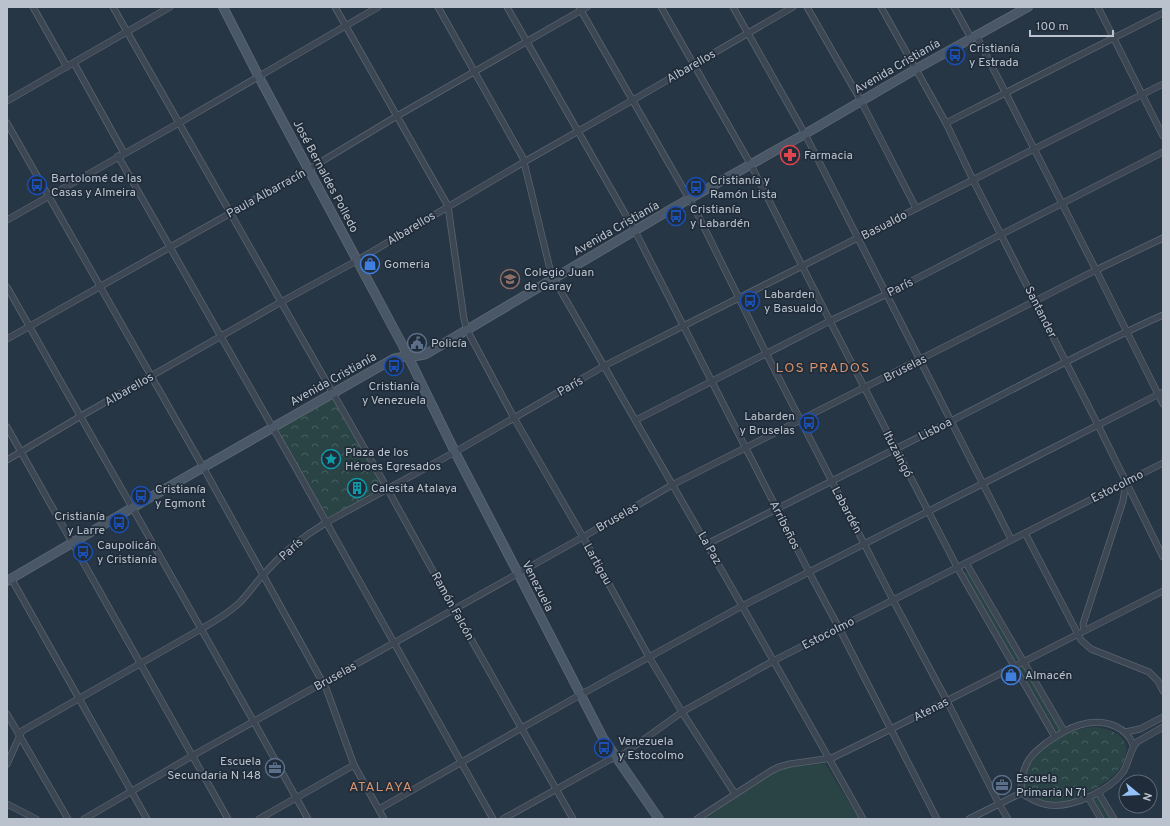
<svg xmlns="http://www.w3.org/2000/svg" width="1170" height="826" font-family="Overpass,sans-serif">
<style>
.green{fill:#2a4445}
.park{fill:url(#park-crowns)}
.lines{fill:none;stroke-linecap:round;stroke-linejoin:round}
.street-casing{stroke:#5a6571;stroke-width:7}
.secondary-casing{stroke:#5a6571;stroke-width:10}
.street{stroke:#3c4753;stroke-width:5.5}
.secondary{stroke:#4a5766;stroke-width:8}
.labels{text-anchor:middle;stroke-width:3.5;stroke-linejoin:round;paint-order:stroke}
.poi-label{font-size:12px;fill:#b9c2cd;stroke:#202c39;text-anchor:start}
.street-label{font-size:12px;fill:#b9c2cd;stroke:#202c39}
.quarter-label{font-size:14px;letter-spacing:1px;fill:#d7916b;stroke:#202c39}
</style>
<defs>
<pattern id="park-crowns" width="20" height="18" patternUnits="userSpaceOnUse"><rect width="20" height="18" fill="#2a4445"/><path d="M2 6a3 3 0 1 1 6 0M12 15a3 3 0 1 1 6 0" fill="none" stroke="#475d5f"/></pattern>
</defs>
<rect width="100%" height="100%" fill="#273644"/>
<!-- green -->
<g class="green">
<path d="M967,572L1018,659L1015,661L964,573Z"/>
<path d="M1022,664L1061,730L1057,732L1018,666Z"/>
<path d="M825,763L859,819H704L774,772L792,767Z"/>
<path d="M1098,794L1112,819H1104L1092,797Z"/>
</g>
<!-- park -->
<g class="park">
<path d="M334,396L385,486L328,520L275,429Z"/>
<path d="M1096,727C1107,729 1124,733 1126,747C1129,776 1084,797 1061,802C1053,804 1042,802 1035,798C1032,796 1029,795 1026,793C1023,790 1024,787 1024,782C1025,777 1025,772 1028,768C1034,755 1054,740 1066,734C1076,729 1085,728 1096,727Z"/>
</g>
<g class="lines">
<defs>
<g id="street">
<path d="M33,7L67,67"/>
<path d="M113,7L387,488L454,609L573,819"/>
<path d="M335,7L448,206L464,319L467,330L514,418L583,537L649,657L682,712L735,794"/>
<path d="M438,7L523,158L550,269L554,279C657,459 762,638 863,819"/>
<path d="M507,7L635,231L809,572L839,628L937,819"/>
<path d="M579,7L695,209L766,353L893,600L947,701L999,804L1008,819"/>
<path d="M661,7L751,165L830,321L957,567L1055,737"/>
<path d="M733,7L805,134L1011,539"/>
<path d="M807,7L861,101L916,208"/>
<path d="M881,7L946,123L973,180L1098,425L1163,557"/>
<path d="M954,7L971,38"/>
<path d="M1098,7L1163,136"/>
<path d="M976,35L1096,270L1163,404"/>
<path d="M74,63L124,153"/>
<path d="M7,101L170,7"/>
<path d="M7,123L203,467L323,683L326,688L354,765L384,819"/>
<path d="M946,123L1163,13"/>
<path d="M118,156L293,463L493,819"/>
<path d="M7,220L179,123L378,7"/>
<path d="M7,287L254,722L308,819"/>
<path d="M7,339L309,169L397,116L587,7"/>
<path d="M636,420L830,321L887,294L1002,234L1163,152"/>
<path d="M7,427L228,819"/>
<path d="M7,460L81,416L281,302L358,260L524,162L633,100L793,7"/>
<path d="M1025,533L1081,640L1091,649L1149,672L1158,681L1163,691"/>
<path d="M707,544C789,503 870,462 951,421C1022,385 1091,347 1163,315"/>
<path d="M966,563L1064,731"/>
<path d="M11,578L147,819"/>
<path d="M1084,630L1083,624L1123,501L1126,482"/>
<path d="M7,714L68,819"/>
<path d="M1125,732L1140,729L1163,717"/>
<path d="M7,764L22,731L201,629C213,622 226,615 237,605C247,596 254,585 263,575C282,553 302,537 327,522L455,452L604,366L1163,84"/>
<path d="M1098,792L1114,819"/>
<path d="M1021,793C1030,798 1038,804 1049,805C1072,808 1109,791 1123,772C1129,763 1130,749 1137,742L1163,727"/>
<path d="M1021,793C1021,783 1022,772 1027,763C1031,754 1039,749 1046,743C1067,728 1090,716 1115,726C1124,730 1130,736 1133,745"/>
<path d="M1088,797L1101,819"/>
<path d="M7,804L36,819"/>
<path d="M379,809L580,695L742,606L1163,392"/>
<path d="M84,819L192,756L583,537L672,485L1096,270L1163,238"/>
<path d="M259,819L354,765"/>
<path d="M503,819L609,760L622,755L682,712L773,661L1163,463"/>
<path d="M697,819L771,771L779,767L790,764L832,758L891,729L1163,591"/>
<path d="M969,819L1021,793"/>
</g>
<g id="secondary">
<path d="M223,7L259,77L403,346L455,452L518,573L603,738L659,819"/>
<path d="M7,581L144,501L393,359C404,355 415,358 426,354L673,208L805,134L916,69L1028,7"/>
</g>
</defs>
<!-- street casing -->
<use href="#street" class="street-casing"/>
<!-- secondary casing -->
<use href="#secondary" class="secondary-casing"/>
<!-- street -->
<use href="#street" class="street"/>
<!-- secondary -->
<use href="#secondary" class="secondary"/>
</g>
<!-- icons -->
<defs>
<symbol id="bus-ring" viewBox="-11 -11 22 22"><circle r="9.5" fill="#202c39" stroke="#1a4fb4" stroke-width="1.5"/><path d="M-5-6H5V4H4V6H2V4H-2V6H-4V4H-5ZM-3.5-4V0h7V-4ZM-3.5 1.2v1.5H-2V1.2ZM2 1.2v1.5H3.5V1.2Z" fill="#1a4fb4"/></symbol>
<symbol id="pharmacy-ring" viewBox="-11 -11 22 22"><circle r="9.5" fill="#202c39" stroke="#e0444e" stroke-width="1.5"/><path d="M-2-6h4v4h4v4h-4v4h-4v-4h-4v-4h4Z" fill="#e0444e"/></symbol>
<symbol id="shop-ring" viewBox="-11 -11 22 22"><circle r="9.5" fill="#202c39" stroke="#3f7fe0" stroke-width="1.5"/><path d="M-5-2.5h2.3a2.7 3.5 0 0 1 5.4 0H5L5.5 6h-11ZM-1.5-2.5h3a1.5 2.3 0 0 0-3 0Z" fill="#3f7fe0"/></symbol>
<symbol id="school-ring" viewBox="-11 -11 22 22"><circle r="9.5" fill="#202c39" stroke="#8d6e63" stroke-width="1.5"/><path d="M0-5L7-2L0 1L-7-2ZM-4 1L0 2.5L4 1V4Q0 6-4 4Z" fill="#8d6e63"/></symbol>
<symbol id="civic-ring" viewBox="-11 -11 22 22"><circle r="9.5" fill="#202c39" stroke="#5c6f8a" stroke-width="1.5"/><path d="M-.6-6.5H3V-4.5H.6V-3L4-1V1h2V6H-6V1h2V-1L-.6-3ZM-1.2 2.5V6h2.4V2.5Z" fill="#5c6f8a"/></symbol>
<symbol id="sight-ring" viewBox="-11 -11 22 22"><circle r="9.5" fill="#202c39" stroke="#0f9aa8" stroke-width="1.5"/><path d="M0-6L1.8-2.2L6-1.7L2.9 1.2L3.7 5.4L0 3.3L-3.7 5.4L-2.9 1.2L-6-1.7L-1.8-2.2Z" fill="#0f9aa8"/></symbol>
<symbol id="building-ring" viewBox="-11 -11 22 22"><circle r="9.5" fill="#202c39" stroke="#0f9aa8" stroke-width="1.5"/><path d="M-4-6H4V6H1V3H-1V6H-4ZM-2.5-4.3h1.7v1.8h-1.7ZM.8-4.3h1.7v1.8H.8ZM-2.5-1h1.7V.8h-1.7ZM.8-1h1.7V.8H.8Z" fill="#0f9aa8"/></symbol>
<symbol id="office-ring" viewBox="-11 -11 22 22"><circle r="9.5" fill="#202c39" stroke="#5c6f8a" stroke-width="1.5"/><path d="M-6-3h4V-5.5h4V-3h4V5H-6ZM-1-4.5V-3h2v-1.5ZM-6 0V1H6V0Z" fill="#5c6f8a"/></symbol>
</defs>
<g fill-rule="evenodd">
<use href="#bus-ring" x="944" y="44" width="22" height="22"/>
<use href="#pharmacy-ring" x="779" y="144" width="22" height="22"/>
<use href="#bus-ring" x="26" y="174" width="22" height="22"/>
<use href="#bus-ring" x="685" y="176" width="22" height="22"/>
<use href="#bus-ring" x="665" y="205" width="22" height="22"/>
<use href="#shop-ring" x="359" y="253" width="22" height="22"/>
<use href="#school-ring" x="499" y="268" width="22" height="22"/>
<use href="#bus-ring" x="739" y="290" width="22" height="22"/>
<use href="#civic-ring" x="406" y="332" width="22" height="22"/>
<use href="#bus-ring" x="383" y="355" width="22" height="22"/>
<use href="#bus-ring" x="798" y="412" width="22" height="22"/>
<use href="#sight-ring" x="320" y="448" width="22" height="22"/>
<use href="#building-ring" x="346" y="477" width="22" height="22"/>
<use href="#bus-ring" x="130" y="485" width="22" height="22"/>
<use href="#bus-ring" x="108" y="512" width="22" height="22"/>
<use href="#bus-ring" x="72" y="541" width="22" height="22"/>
<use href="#shop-ring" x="1000" y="664" width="22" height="22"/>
<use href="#bus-ring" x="593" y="737" width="22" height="22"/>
<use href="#office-ring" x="264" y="757" width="22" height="22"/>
<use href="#office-ring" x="991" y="774" width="22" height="22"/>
</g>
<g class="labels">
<!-- poi labels -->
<g class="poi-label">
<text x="969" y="52">Cristianía<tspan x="969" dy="14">y Estrada</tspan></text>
<text x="804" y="159">Farmacia</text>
<text x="51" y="182">Bartolomé de las<tspan x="51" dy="14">Casas y Almeira</tspan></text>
<text x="710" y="184">Cristianía y<tspan x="710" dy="14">Ramón Lista</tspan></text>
<text x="690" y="213">Cristianía<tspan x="690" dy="14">y Labardén</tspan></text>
<text x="384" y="268">Gomeria</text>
<text x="524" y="276">Colegio Juan<tspan x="524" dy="14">de Garay</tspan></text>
<text x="764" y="298">Labarden<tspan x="764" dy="14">y Basualdo</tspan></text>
<text x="431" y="347">Policía</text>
<text x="394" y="390" text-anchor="middle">Cristianía<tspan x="394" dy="14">y Venezuela</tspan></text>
<text x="795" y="420" text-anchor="end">Labarden<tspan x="795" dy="14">y Bruselas</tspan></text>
<text x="345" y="456">Plaza de los<tspan x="345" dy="14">Héroes Egresados</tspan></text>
<text x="371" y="492">Calesita Atalaya</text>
<text x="155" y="493">Cristianía<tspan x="155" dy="14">y Egmont</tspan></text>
<text x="105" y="520" text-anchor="end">Cristianía<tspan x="105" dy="14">y Larre</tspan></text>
<text x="97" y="549">Caupolicán<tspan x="97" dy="14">y Cristianía</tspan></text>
<text x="1025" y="679">Almacén</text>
<text x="618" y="745">Venezuela<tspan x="618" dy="14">y Estocolmo</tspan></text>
<text x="261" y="765" text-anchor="end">Escuela<tspan x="261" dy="14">Secundaria N 148</tspan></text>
<text x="1016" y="782">Escuela<tspan x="1016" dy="14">Primaria N 71</tspan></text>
</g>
<!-- street labels -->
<g class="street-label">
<text transform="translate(691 66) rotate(-30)" y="4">Albarellos</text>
<text transform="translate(897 66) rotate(-30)" y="4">Avenida Cristianía</text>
<text transform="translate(326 176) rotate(62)" y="4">José Bernaldes Polledo</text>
<text transform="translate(266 193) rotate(-29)" y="4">Paula Albarracín</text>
<text transform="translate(884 225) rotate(-27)" y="4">Basualdo</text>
<text transform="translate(411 228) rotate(-31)" y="4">Albarellos</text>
<text transform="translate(616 228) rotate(-30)" y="4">Avenida Cristianía</text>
<text transform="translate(900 287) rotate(-27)" y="4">París</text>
<text transform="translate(1041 312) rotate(63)" y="4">Santander</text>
<text transform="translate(905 368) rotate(-27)" y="4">Bruselas</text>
<text transform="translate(333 379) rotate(-29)" y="4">Avenida Cristianía</text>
<text transform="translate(570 386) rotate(-30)" y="4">París</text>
<text transform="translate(129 389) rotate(-30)" y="4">Albarellos</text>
<text transform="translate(935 429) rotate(-27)" y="4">Lisboa</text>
<text transform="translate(898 454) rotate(63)" y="4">Ituzaingó</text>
<text transform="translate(1117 486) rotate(-27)" y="4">Estocolmo</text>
<text transform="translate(847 510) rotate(62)" y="4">Labardén</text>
<text transform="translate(617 517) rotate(-30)" y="4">Bruselas</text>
<text transform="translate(785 525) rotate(63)" y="4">Arribeños</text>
<text transform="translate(710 548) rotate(60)" y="4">La Paz</text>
<text transform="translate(291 549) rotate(-42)" y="4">París</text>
<text transform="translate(598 564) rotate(61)" y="4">Lartigau</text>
<text transform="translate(538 586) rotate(63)" y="4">Venezuela</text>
<text transform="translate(453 606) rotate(61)" y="4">Ramón Falcón</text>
<text transform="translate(828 633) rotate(-27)" y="4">Estocolmo</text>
<text transform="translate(335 676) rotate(-29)" y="4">Bruselas</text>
<text transform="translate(931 709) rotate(-27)" y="4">Atenas</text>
</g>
<!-- quarter labels -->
<g class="quarter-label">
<text x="823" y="372">LOS PRADOS</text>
<text x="381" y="791">ATALAYA</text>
</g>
</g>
<!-- border -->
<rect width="1170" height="826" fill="none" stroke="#b9c2cd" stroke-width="16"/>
<!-- north arrow -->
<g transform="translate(1138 794) rotate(108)"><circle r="19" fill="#202c39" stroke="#5d6874"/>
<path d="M0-3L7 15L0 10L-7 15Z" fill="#93c2f8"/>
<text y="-6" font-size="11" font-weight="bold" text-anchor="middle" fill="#b9c2cd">N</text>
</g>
<!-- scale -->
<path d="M1030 30v6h83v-6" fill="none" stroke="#b9c2cd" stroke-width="2"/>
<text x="1036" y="30" font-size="12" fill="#b9c2cd" stroke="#202c39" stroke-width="3" paint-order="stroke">100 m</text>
</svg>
